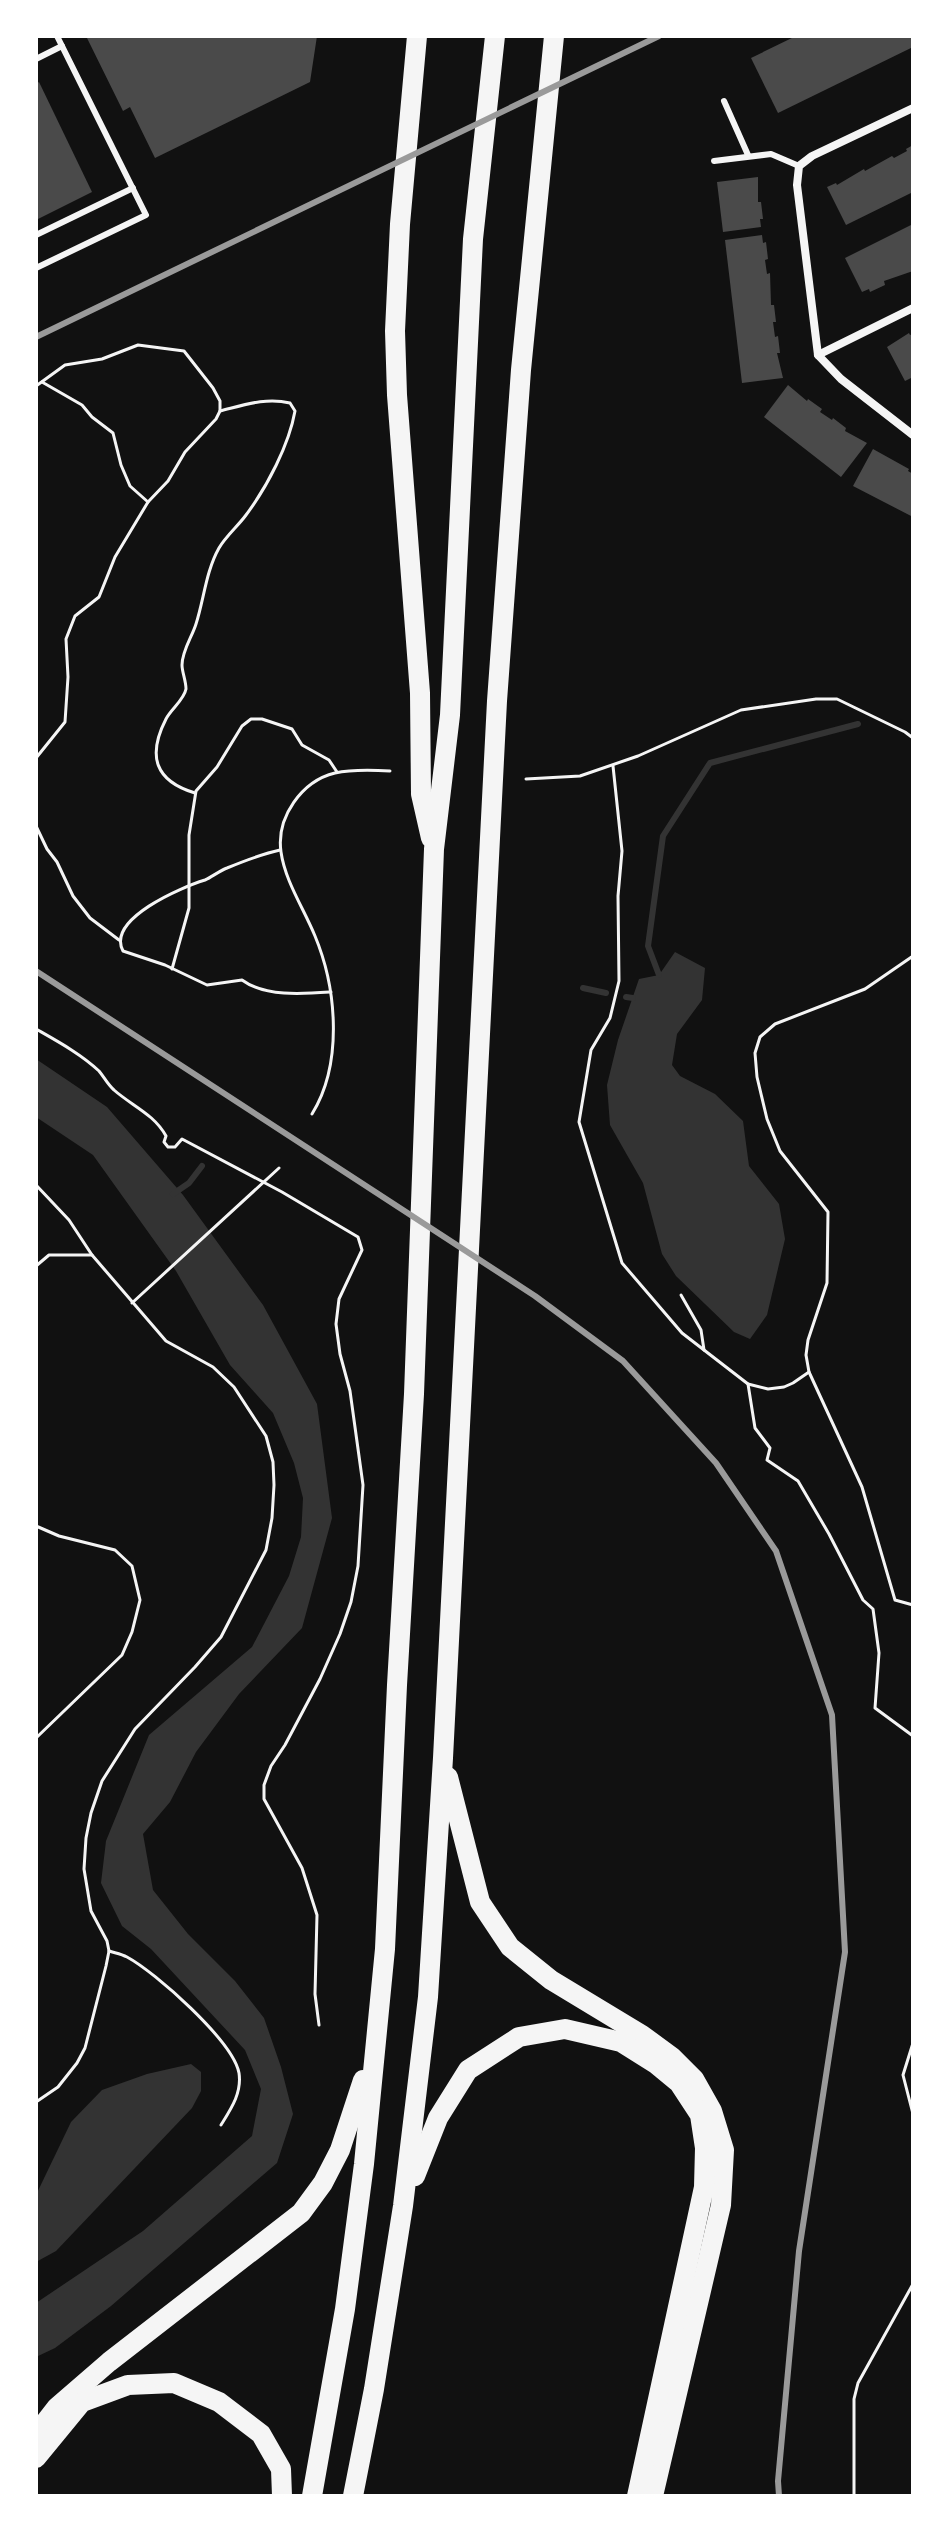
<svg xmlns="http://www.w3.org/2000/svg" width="949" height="2532" font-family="'Nunito Sans',sans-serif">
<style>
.water{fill:#333}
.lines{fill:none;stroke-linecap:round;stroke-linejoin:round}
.stream{stroke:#333;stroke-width:6}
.building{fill:#4a4a4a}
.path{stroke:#f5f5f5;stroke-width:3}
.service{stroke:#f5f5f5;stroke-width:6}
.minor{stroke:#f5f5f5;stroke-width:8}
.motorway{stroke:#f5f5f5;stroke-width:20}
.rail{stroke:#9a9a9a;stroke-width:6}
</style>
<rect width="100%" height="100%" fill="#111"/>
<!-- water -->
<g class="water">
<path d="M675,952L705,968L702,1000L677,1034L672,1065L680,1076L715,1094L743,1121L749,1166L779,1204L785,1239L767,1315L750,1339L734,1332L676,1276L662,1254L643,1183L610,1125L607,1085L618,1040L639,979L659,975Z"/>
<path d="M36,1059L107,1107L183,1195L263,1305L317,1404L332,1518L302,1628L239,1694L196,1752L170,1802L143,1834L153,1890L188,1934L235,1981L264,2018L281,2067L293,2114L277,2163L111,2306L55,2348L36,2357V2303L143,2231L252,2136L261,2089L245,2050L151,1949L122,1926L101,1883L106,1841L149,1735L252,1647L289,1576L301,1537L303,1498L294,1463L273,1413L230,1365L176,1271L93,1155L36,1117Z"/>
<path d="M191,2064L201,2072V2091L192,2108L56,2251L36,2262V2195L71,2122L102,2090L147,2074Z"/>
</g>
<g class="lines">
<!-- stream -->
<g class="stream">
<path d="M659,975L648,946L663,836L710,763L858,724"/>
<path d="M583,988L606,993"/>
<path d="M626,997L633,998"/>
<path d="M173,1194L189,1183L202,1166"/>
</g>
</g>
<!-- building -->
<g class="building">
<path d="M90,36H317L310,82L155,158L130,107L123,111L87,38Z"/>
<path d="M796,36H913V47L778,113L751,58Z"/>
<path d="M39,82L92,192L36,220V84Z"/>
<path d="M913,145V192L846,225L827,187L836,183L837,185L864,169L865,171L892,156L894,158L907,151L906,149Z"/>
<path d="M758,177V202H761L763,219H760L761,227L723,232L717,182Z"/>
<path d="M913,224V271L884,281L885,285L870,292L869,289L862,292L845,258Z"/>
<path d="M762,235L763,243L766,242L768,259L765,260L767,274L770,273L771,305H774L776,322H773L775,337L778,336L780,353H777L783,378L742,383L725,240Z"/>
<path d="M909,333L910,335L913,334V377L905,381L887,347Z"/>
<path d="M788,385L807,401L808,399L822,409L820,412L832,420L833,418L846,428L845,431L867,443L841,477L764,417Z"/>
<path d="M873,449L909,469L908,471L913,474V517L853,486Z"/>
</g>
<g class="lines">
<!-- path -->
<g class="path">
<path d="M42,382L82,405L92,417L113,433L121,465L130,486L148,502"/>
<path d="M36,386L65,365L102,359L138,345L184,351L213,388L220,401V411L216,419L185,452L168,481L148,502L115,557L99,597L75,616L66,639L68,677L65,722L36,758"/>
<path d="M613,766L622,851L618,896L619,981L610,1018L591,1050L579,1122L622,1263L682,1333L748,1384L768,1389L784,1387L793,1383L809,1372"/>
<path d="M526,779L580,776L638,756L741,710L816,699H837L905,732L913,738"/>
<path d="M195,793C155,781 147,756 166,719C171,709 184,700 186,689C186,681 182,672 182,665C182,651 192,637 196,624C204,599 206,571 219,548C226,536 238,526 246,515C267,487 289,445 295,411L290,403C266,397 244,405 220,411"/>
<path d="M36,826L47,849L57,862L73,896L90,918L119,940"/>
<path d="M280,850C262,854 244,861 227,868C219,871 212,877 205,880C182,887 106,919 123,951L165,965L207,985L242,980C265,997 303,994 331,992"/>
<path d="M913,956L865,989L775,1024L760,1037L755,1053L757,1077L767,1119L780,1151L828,1212L827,1283L808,1340L806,1355L809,1372L862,1487L895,1600L913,1605"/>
<path d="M172,969L189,908V835L196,791L217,767L242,726L251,719H262L292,729L302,745L329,760L337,772"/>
<path d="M36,1029C57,1041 81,1054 99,1071C104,1077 108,1085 114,1090C132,1106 154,1114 166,1136L164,1142L168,1147H175L182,1139L282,1192L358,1237L362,1250L339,1299L336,1324L340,1354L350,1391L363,1485L358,1566L351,1602L340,1634L320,1679L285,1745L271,1766L264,1785V1799L302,1868L317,1915L315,1994L319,2025"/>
<path d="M312,1114C343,1064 337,989 315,936C304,909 285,881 281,852C276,817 302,781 335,773C353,769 373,770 390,771"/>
<path d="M36,1185L69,1220L92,1255L166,1341L213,1367L234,1387L266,1436L273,1462L274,1485L272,1518L266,1550L221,1637L195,1667L135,1729L102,1781L91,1813L86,1838L84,1869L91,1911L107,1941L109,1951L106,1966L85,2048L77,2063L58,2087L36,2102"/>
<path d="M36,1266L49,1255H92"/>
<path d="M681,1295L701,1330L704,1350"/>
<path d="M132,1303L279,1168"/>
<path d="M748,1384L755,1428L770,1448L767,1460L798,1481L829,1534L863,1600L873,1609L879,1653L875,1708L913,1736"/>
<path d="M36,1526L59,1536L115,1550L132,1566L140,1600L132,1632L122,1655L36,1738"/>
<path d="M109,1951C115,1953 121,1954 127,1957C155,1972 233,2041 239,2073C242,2093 231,2109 221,2125"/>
<path d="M913,2043L903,2075L913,2114"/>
<path d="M854,2496V2399L858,2383L913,2284"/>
</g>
<!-- service -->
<g class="service">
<path d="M36,59L62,46"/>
<path d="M724,101L748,155"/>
<path d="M714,161L771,154L799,166"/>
<path d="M36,235L133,188"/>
<path d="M36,268L146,215L57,36"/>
</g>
<!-- minor -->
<g class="minor">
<path d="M913,108L812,156L799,166L797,185L818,355L841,379L913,435"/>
<path d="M818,355L913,308"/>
</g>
<!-- motorway -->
<g class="motorway">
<path d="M417,36L400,224L395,331L397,395L420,693L421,794L431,838"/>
<path d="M448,1777L480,1902L510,1947L551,1980L642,2035L672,2057L694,2079L712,2111L724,2150L721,2205L653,2496"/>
<path d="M415,2176L438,2118L468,2070L519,2037L565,2029L621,2042L656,2064L679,2083L700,2115L705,2148L704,2187L637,2496"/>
<path d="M36,2434L57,2407L109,2362L301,2213L323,2183L340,2150L363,2080"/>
<path d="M36,2458L82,2402L128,2385L174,2383L219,2402L261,2434L281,2469L282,2496"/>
<path d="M312,2496L345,2309L364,2164L385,1949L397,1685L414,1394L434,849L450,715L473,239L495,36"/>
<path d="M353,2496L374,2389L403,2206L428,1997L443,1758L497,701L521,370L554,36"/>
</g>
<!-- rail -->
<g class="rail">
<path d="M36,337L659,36"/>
<path d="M36,971L535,1296L623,1361L716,1463L776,1551L832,1715L845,1952L799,2251L778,2481L779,2496"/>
</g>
</g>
<!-- border -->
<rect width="949" height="2532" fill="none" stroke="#ffffff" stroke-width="76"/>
</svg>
